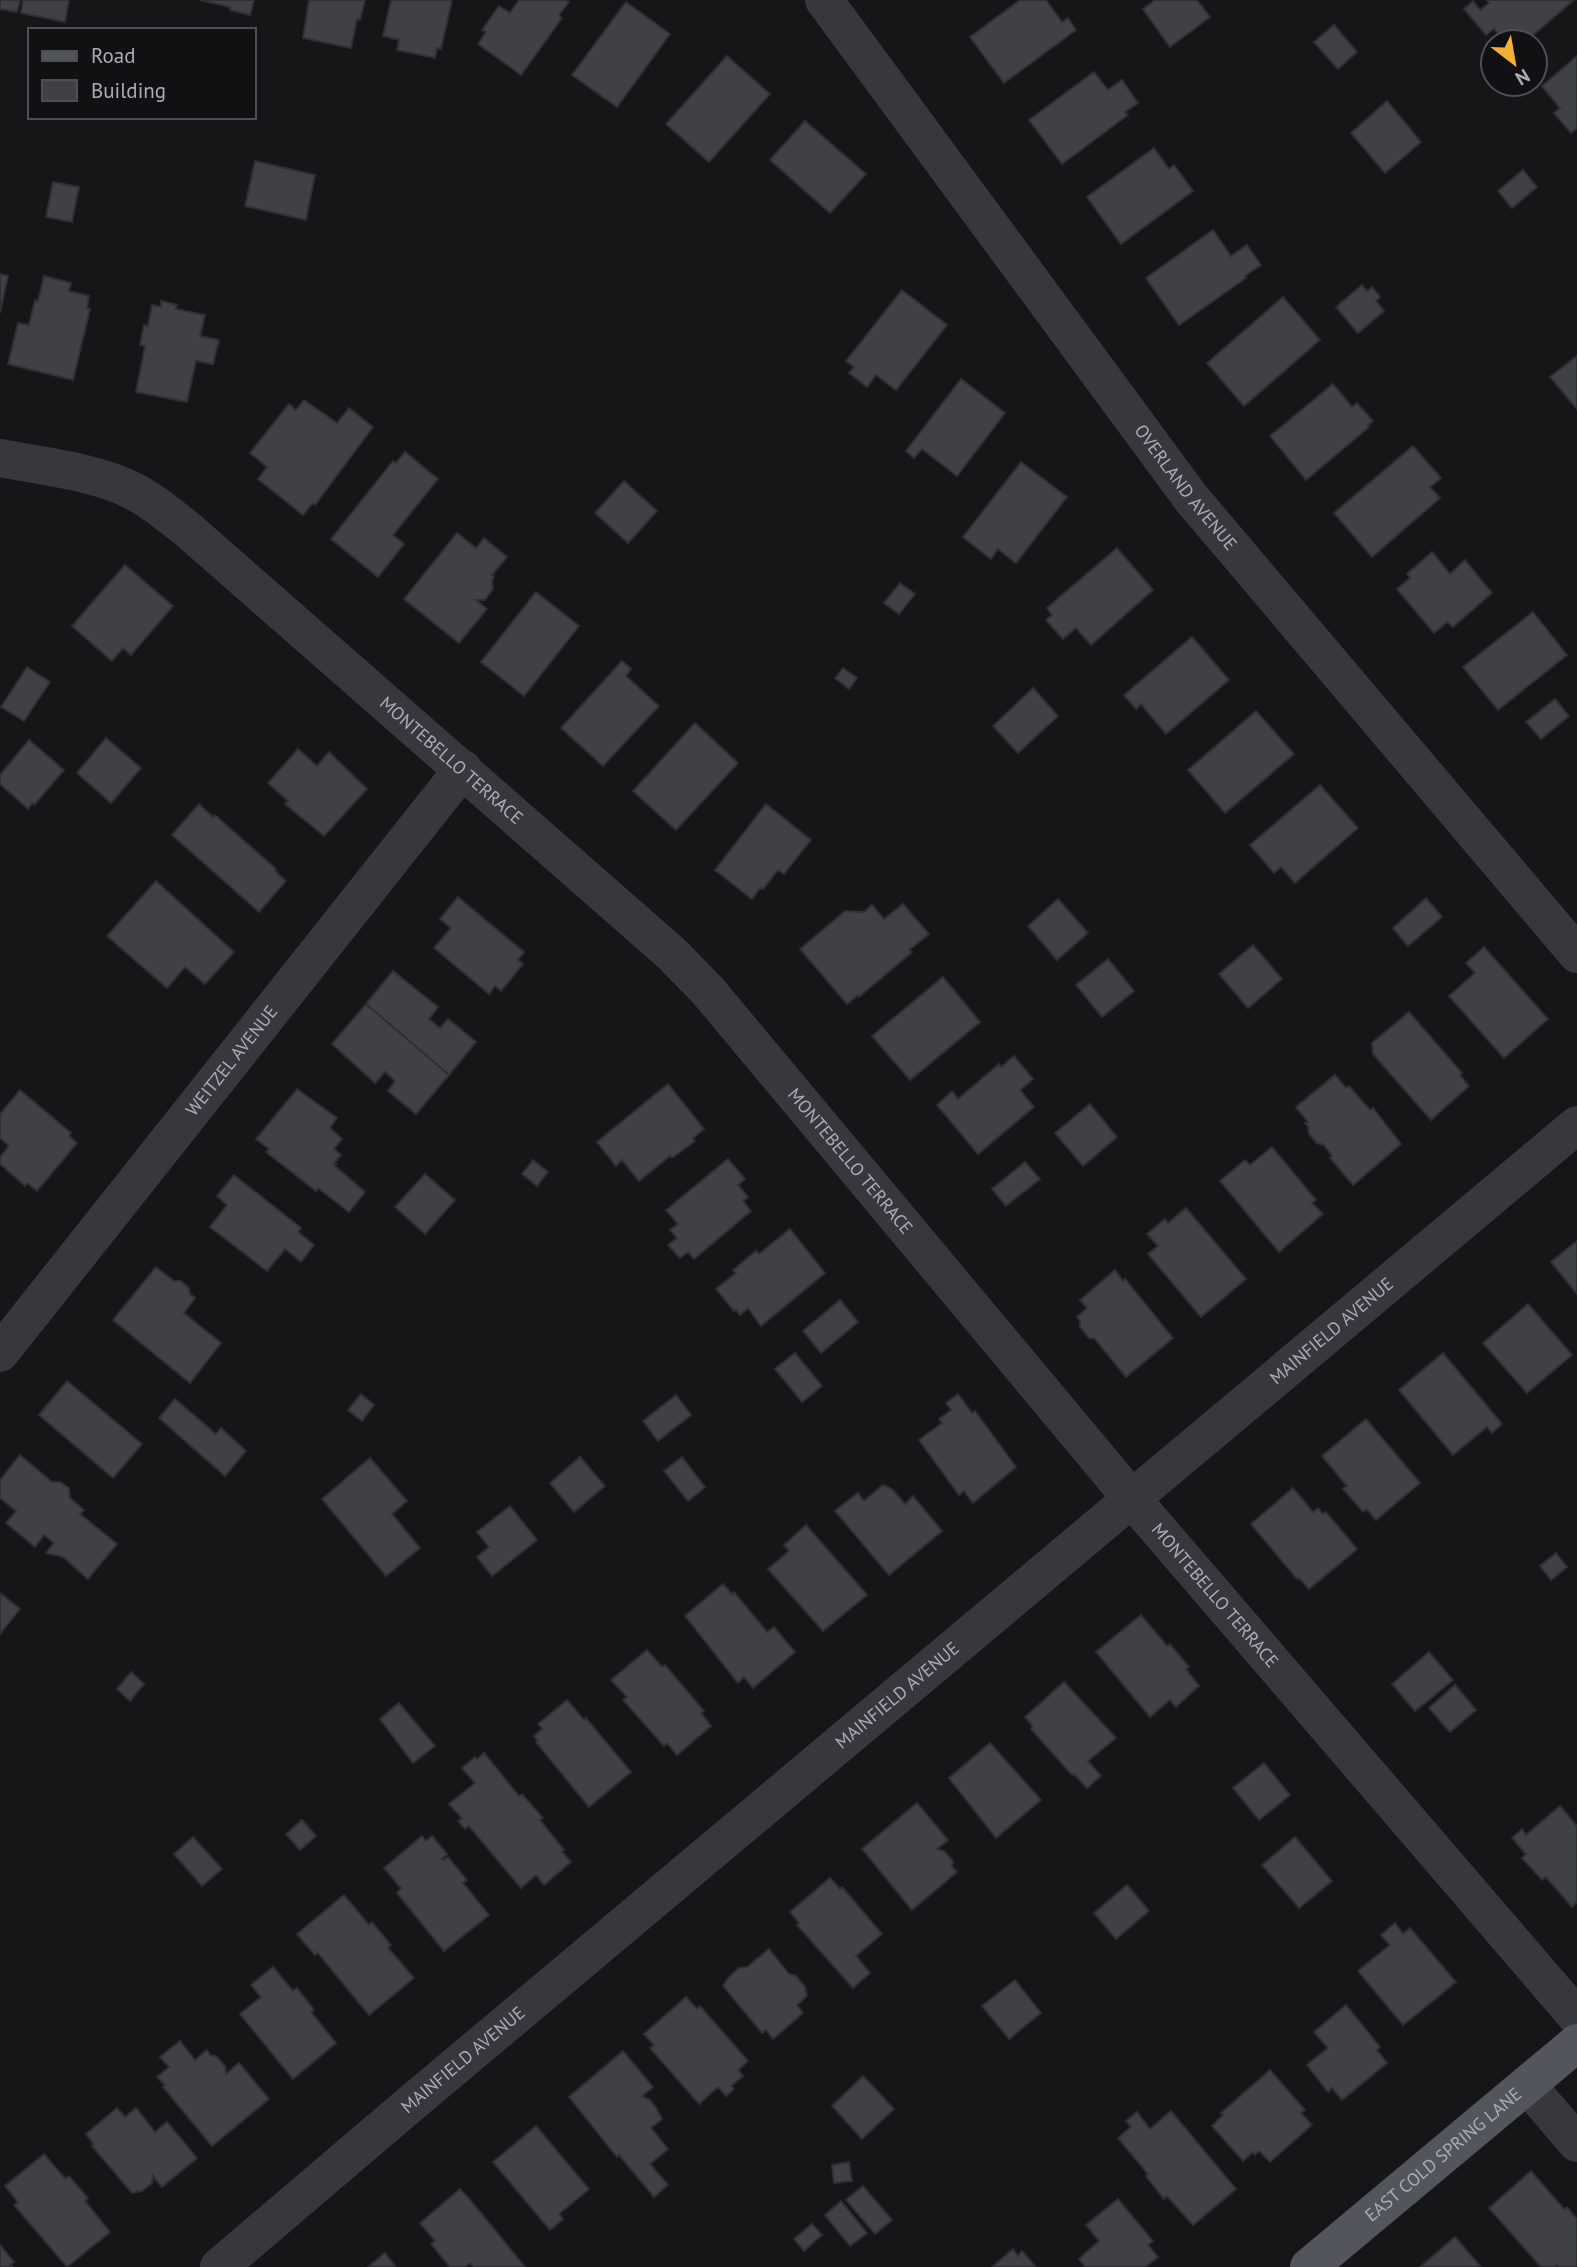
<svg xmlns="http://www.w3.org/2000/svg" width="1577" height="2267" font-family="'PT Sans',sans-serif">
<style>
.building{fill:#404145;stroke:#303034;stroke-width:2}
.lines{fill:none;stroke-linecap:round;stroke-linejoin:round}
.minor{stroke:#37383d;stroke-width:38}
.primary{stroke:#53555c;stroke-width:38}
.labels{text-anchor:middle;stroke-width:5;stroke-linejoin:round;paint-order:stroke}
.street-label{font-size:18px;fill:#a8adb8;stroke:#111113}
</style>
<rect width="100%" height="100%" fill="#161618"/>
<!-- building -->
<g class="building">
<path d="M0,0H20L17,12L0,9Z"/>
<path d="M23,0H69L65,22L21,13Z"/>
<path d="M200,0H254L250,15L230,10V7Z"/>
<path d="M309,0H365L360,20L357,19L351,48L303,38Z"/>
<path d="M391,0H452L441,49L437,48L435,58L397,50L399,40L383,36Z"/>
<path d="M519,0H566L569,2L559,15L562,18L521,75L478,44L486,32L482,30L499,6L510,13Z"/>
<path d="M1020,0H1046L1062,22L1068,18L1076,30L1004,83L970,37Z"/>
<path d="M1155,0H1197L1210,17L1170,47L1143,9Z"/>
<path d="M1487,0H1574L1525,42H1505L1494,29L1486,35L1464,9L1473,1L1480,10L1489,3Z"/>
<path d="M626,2L670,34L617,107L572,75Z"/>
<path d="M1334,25L1357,52L1338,69L1314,42Z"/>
<path d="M727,56L770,94L709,162L666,124Z"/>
<path d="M1577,56V128L1571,133L1554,113L1560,108L1542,86Z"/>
<path d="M1094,72L1108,90L1122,80L1138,103L1125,112L1128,115L1062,164L1029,120Z"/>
<path d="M1387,101L1421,142L1385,173L1351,133Z"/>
<path d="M805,121L866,174L830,213L770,160Z"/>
<path d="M1154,148L1169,169L1174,165L1193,191L1121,244L1087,197Z"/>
<path d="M255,161L315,175L306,220L245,206Z"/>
<path d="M1523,170L1537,187L1512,208L1498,191Z"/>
<path d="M53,182L79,187L72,222L46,217Z"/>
<path d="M1213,230L1231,256L1247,245L1261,265L1245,276L1246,278L1179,325L1146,278Z"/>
<path d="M0,274L8,276L0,313Z"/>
<path d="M44,276L71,283L69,291L89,296L87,308L90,309L73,380L8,364L18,323L29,325L35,300L38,301Z"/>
<path d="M1362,285L1367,291L1372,287L1380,297L1376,301L1384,311L1358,333L1336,307Z"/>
<path d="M902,290L947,325L896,390L876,375L867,387L849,373L854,367L846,361Z"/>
<path d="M1283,297L1320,340L1244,406L1207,363Z"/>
<path d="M161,301L177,305L176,309L205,315L200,336L219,340L213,364L196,361L187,402L136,392L145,346L140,345L144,325L148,326L152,305L161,307Z"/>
<path d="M1577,356V409L1550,377Z"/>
<path d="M961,379L1005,413L957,476L922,449L914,458L906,451Z"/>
<path d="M1333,384L1352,407L1357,403L1373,421L1368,425L1369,427L1306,480L1270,436Z"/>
<path d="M304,400L337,423L349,408L373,427L315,505L313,503L303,515L258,479L267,467L250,453L289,404L296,410Z"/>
<path d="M1413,446L1441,478L1430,487L1440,498L1372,557L1334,513Z"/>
<path d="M405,452L438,479L393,535L404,544L378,577L331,539L393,461L396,463Z"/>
<path d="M1021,462L1067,497L1016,563L998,549L991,559L963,537Z"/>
<path d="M624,481L657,511L628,543L595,513Z"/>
<path d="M457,533L476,548L484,538L507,557L492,575L494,576L492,581L493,589L485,600H476L487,609L459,643L404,599Z"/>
<path d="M1117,548L1153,590L1091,645L1076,628L1063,639L1046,620L1052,615L1047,608Z"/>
<path d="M1432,552L1450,574L1465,560L1492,593L1453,627L1447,622L1434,633L1397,589L1410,578L1407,574Z"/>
<path d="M125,565L173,606L131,655L123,648L112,661L72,626Z"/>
<path d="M900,583L915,594L899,614L884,603Z"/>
<path d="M536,592L579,626L524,696L481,662Z"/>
<path d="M1533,612L1567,655L1498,710L1463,667Z"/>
<path d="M1192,637L1229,680L1166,734L1141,704L1136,709L1124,695Z"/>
<path d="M622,661L631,669L626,676L659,706L603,766L561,728Z"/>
<path d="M27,667L50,682L24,721L1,707Z"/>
<path d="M843,668L857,678L849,689L835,678Z"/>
<path d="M1033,688L1058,716L1018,753L993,726Z"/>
<path d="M1555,699L1569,716L1541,739L1526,722Z"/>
<path d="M1256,711L1294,754L1225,813L1188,770Z"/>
<path d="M695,723L738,763L676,830L633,791Z"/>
<path d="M106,738L141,768L111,803L77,773Z"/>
<path d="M29,740L64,770L34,805L32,803L28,809L0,784V775Z"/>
<path d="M298,749L317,766L329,752L367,789L324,836L285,804L288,801L268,783Z"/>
<path d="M1320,785L1358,828L1295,883L1281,867L1274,873L1250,845Z"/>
<path d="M199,804L213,817L215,815L276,869L275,871L286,881L259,912L172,835Z"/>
<path d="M766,804L811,840L784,874L778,870L763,889L760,888L752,899L715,870Z"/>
<path d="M156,881L234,952L205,984L185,967L167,988L107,936Z"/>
<path d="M458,897L524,952L518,960L523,964L501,991L495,986L489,994L434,948L451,928L440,919Z"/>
<path d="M1426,898L1442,917L1408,946L1393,928Z"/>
<path d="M1058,899L1088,933L1057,960L1028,926Z"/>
<path d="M903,904L929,934L909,950L912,952L859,997L858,995L847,1004L800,949L845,911L864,912L872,905L884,919Z"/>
<path d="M1253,945L1282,979L1248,1008L1219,974Z"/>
<path d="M1484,947L1548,1019L1504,1058L1449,996L1475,973L1466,963Z"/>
<path d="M1108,959L1134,991L1102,1017L1076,985Z"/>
<path d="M393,971L438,1007L429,1019L440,1028L448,1019L476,1042L449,1075L366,1004Z"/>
<path d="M943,977L980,1022L910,1080L872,1036Z"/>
<path d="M366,1004L449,1075L416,1114L388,1091L395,1081L385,1072L375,1083L332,1044Z"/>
<path d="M1409,1012L1462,1073L1460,1075L1469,1086L1431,1120L1373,1054L1372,1043Z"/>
<path d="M1014,1056L1033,1079L1020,1090L1034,1107L978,1154L937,1105L952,1091L958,1099L999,1064L1001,1067Z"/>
<path d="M1335,1075L1346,1088L1349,1086L1370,1110L1373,1108L1401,1144L1353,1185L1330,1158L1332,1156L1324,1145L1317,1143L1309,1134L1308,1126L1305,1123L1308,1122L1296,1107Z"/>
<path d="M668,1084L704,1129L693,1138L695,1141L672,1158L670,1156L639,1181L622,1160L616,1166L597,1142Z"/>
<path d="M297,1089L337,1118L330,1128L342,1139L334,1149L341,1155L334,1163L336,1164L335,1166L365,1192L349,1212L318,1188L316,1191L266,1152L269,1149L256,1139Z"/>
<path d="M20,1090L71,1133L69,1136L77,1143L37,1191L27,1183L25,1186L0,1164V1157L9,1146L0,1138V1114Z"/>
<path d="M1090,1104L1117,1137L1083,1166L1055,1133Z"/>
<path d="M1272,1147L1316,1200L1312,1203L1323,1214L1279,1252L1220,1181L1245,1160L1250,1165Z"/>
<path d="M728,1159L745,1179L738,1185L748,1197L743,1201L751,1211L694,1259L688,1252L680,1258L668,1245L677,1238L670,1230L678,1224L666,1210Z"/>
<path d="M533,1160L548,1172L537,1186L522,1174Z"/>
<path d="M1025,1162L1040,1179L1006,1206L992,1189Z"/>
<path d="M425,1174L455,1200L425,1234L395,1207Z"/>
<path d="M234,1175L301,1228L298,1232L314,1245L301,1262L285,1249L267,1271L210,1227L227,1205L217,1196Z"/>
<path d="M1186,1208L1246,1279L1201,1317L1148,1254L1158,1246L1147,1234L1165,1219L1168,1223Z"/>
<path d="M790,1229L825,1273L761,1326L748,1308L740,1315L736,1310L734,1311L716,1289L736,1273L733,1270L756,1251L759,1254Z"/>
<path d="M1577,1241V1294L1551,1262Z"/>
<path d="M156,1267L174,1281H181L189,1288L190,1294L195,1298L184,1313L221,1343L190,1383L113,1320Z"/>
<path d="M1115,1270L1123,1281L1125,1279L1173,1338L1126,1377L1095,1339L1089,1338L1080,1327V1321L1077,1317L1087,1308L1080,1300Z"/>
<path d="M840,1300L858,1322L821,1353L803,1331Z"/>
<path d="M1528,1304L1572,1355L1527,1393L1483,1343Z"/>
<path d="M795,1353L822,1386L802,1402L775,1369Z"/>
<path d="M1443,1353L1502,1424L1492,1433L1487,1427L1453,1455L1399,1390Z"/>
<path d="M67,1381L142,1444L113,1478L39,1415Z"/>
<path d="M361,1394L374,1405L362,1421L348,1410Z"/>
<path d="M958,1394L972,1413L975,1411L1016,1467L973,1503L964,1491L959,1495L919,1440L942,1423L939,1419L951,1410L946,1403Z"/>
<path d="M676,1395L691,1415L658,1441L643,1421Z"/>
<path d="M175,1399L216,1434L221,1428L246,1451L225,1476L159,1418Z"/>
<path d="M1366,1419L1420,1483L1376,1520L1367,1509L1363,1512L1343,1489L1347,1486L1322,1456Z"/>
<path d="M20,1455L52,1482H60L69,1488L70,1498L84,1510L80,1514L117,1544L88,1579L63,1557L46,1553L54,1543L44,1535L35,1547L6,1523L16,1511L0,1498V1480Z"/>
<path d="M580,1457L605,1486L574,1512L550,1483Z"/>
<path d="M682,1457L705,1487L688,1501L664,1471Z"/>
<path d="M370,1458L407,1501L392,1514L420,1548L386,1576L322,1499Z"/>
<path d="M883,1485L892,1489L905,1504L913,1496L942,1531L889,1575L835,1511L858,1493L864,1501Z"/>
<path d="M1293,1488L1313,1512L1318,1508L1323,1514L1326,1512L1357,1549L1309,1589L1299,1578L1297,1579L1251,1524Z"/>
<path d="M510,1506L537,1540L492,1576L477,1557L489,1547L477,1532Z"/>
<path d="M806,1525L867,1595L823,1631L768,1569L789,1551L784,1545Z"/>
<path d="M1556,1553L1567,1567L1551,1580L1540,1566Z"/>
<path d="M723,1584L732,1594L734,1592L767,1632L774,1627L795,1652L753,1688L744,1677L738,1683L685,1616Z"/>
<path d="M0,1593L20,1609L0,1634Z"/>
<path d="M1141,1615L1167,1646L1170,1644L1189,1667L1186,1669L1199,1686L1176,1707L1170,1700L1150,1717L1096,1652Z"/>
<path d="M647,1650L662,1667L665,1665L704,1711L701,1713L711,1726L677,1755L667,1743L664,1746L623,1700L627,1697L611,1680Z"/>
<path d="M1429,1652L1453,1680L1415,1711L1392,1684Z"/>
<path d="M131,1672L144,1684L130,1701L117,1689Z"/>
<path d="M1064,1682L1116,1738L1088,1761L1101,1776L1087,1788L1074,1774L1072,1775L1031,1729L1033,1726L1025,1717Z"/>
<path d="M1455,1685L1476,1710L1450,1732L1429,1708Z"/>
<path d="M567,1700L584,1720L586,1718L631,1772L589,1807L536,1742L538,1741L534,1736L542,1729L538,1724Z"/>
<path d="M399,1703L435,1746L413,1763L380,1719Z"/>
<path d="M990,1743L1041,1800L996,1838L949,1778Z"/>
<path d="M484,1753L519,1796L522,1794L543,1818L540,1820L564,1850L562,1852L571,1862L544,1885L536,1875L521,1888L469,1826L465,1829L458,1821L462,1818L449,1804L475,1783L462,1768L475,1757L477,1759Z"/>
<path d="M1264,1763L1290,1795L1259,1820L1233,1788Z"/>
<path d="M917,1803L948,1840L937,1849L944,1851L953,1861L952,1867L957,1872L912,1910L862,1849Z"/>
<path d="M1560,1806L1577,1826V1902L1572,1907L1546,1877L1542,1880L1522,1858L1526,1854L1512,1838L1522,1829L1526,1835Z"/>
<path d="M302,1820L316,1836L300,1850L286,1834Z"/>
<path d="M422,1836L426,1841L432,1836L447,1854L442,1859L444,1860L448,1857L467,1880L463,1883L489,1915L444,1951L397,1893L401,1888L384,1868Z"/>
<path d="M193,1837L222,1869L202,1886L174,1854Z"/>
<path d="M1295,1837L1332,1881L1299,1908L1262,1865Z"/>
<path d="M830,1878L840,1889L842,1887L882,1934L856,1956L870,1973L853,1988L797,1925L799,1923L790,1912Z"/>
<path d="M1127,1885L1149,1911L1116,1939L1094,1913Z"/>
<path d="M344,1895L369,1925L372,1922L391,1945L388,1948L414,1978L369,2015L318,1953L315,1955L297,1934Z"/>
<path d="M1395,1923L1403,1934L1410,1928L1456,1982L1403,2025L1358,1971L1390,1945L1381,1935Z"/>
<path d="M769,1949L789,1974L796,1976L805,1987L807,1996L797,2005L803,2013L773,2039L766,2030L762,2033L723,1986L729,1977L739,1968L747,1967Z"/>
<path d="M273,1967L293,1991L297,1988L314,2010L311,2012L336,2043L293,2079L240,2014L261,1997L251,1985Z"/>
<path d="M1015,1980L1041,2013L1009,2039L982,2006Z"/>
<path d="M686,1997L697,2009L700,2006L748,2061L738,2070L743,2076L731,2086L734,2089L726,2096L718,2087L699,2104L650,2048L654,2045L644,2034Z"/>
<path d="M1346,2005L1380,2047L1377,2050L1387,2063L1342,2100L1332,2088L1328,2092L1307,2065L1328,2048L1314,2032Z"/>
<path d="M180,2041L195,2060L207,2050L210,2055L216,2056L225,2066L226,2074L239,2063L269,2099L212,2146L163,2087L165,2085L157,2077L169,2067L160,2057Z"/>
<path d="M623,2051L653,2087L642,2096L650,2100L657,2109L662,2119L651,2128L668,2149L650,2164L668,2185L654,2197L619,2155L617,2157L569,2097Z"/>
<path d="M1270,2070L1305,2110L1301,2113L1312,2125L1270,2162L1259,2151L1255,2155L1253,2152L1243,2161L1212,2126L1223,2115L1221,2113Z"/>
<path d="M863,2076L894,2109L862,2139L832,2106Z"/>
<path d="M117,2108L125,2117L136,2108L155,2132L167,2122L197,2158L162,2187L153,2176L152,2183L142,2191L132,2193L92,2146L94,2145L86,2134Z"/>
<path d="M1171,2111L1236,2189L1193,2225L1167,2196L1164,2199L1146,2176L1148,2174L1118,2138L1131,2127L1126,2121L1137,2112L1150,2129Z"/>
<path d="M536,2126L589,2189L559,2214L563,2219L550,2230L493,2162Z"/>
<path d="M44,2154L65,2179L69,2176L88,2198L85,2201L110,2232L67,2267L14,2205L18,2202L5,2186Z"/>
<path d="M849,2162L852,2181L834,2183L832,2165Z"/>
<path d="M1531,2171L1564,2209L1567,2207L1577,2219V2267H1559L1557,2265L1554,2267H1541L1489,2208Z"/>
<path d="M863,2186L892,2220L875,2234L846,2200Z"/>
<path d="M460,2189L471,2201L525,2267H473L470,2263L465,2267H450L431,2244L435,2241L420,2223Z"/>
<path d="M1118,2199L1153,2241L1148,2245L1158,2257L1145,2267H1085L1079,2259L1099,2241L1086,2225Z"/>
<path d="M841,2201L867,2233L850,2246L825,2215Z"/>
<path d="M812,2224L822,2235L804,2251L794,2239Z"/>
<path d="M1455,2237L1481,2267H1420Z"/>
<path d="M0,2245L14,2262L10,2265L13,2267H0Z"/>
<path d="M1013,2249L1018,2256L1022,2251L1036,2267H992Z"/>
<path d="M385,2253L396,2267H368Z"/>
</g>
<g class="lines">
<!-- minor -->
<g class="minor">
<path id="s1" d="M824,0L1191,498L1577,954"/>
<path id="s2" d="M0,458C41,466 97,472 133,491C152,500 170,516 187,529L672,954L708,991L1132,1499L1577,2017"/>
<path id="s3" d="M0,1353L463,769"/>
<path d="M1527,2085L1577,2143"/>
<path id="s4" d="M219,2267L408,2106L1577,1125"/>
</g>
<!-- primary -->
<path class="primary" id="s5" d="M1309,2267L1577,2043"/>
</g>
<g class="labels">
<!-- street labels -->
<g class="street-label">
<text dy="6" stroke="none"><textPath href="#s1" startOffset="607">OVERLAND AVENUE</textPath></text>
<text dy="6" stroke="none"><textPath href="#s2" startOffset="555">MONTEBELLO TERRACE</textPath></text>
<text dy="6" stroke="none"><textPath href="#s3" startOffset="373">WEITZEL AVENUE</textPath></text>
<text dy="6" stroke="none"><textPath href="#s2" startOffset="1122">MONTEBELLO TERRACE</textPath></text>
<text dy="6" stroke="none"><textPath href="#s4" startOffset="1454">MAINFIELD AVENUE</textPath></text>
<text dy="6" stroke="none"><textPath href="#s2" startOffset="1689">MONTEBELLO TERRACE</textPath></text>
<text dy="6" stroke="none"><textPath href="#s4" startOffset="887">MAINFIELD AVENUE</textPath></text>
<text dy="6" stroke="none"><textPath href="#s4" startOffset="320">MAINFIELD AVENUE</textPath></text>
<text dy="6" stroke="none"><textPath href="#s5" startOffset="175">EAST COLD SPRING LANE</textPath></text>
</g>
</g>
<!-- legend -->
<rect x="28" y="28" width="228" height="91" fill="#111113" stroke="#4d4f55" stroke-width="2"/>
<rect x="42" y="51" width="35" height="10" fill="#53555c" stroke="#4d4f55" stroke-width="2"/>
<text x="91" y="63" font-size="21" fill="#a8adb8">Road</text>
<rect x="42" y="80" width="35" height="21" fill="#404145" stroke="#4d4f55" stroke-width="2"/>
<text x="91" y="98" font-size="21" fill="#a8adb8">Building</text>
<!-- north arrow -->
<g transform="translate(1514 63) rotate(149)"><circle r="33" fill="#111113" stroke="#4d4f55" stroke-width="2"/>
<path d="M0-5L12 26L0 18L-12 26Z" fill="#f2b134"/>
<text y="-10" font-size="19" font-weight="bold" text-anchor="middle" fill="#a8adb8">N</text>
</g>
</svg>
